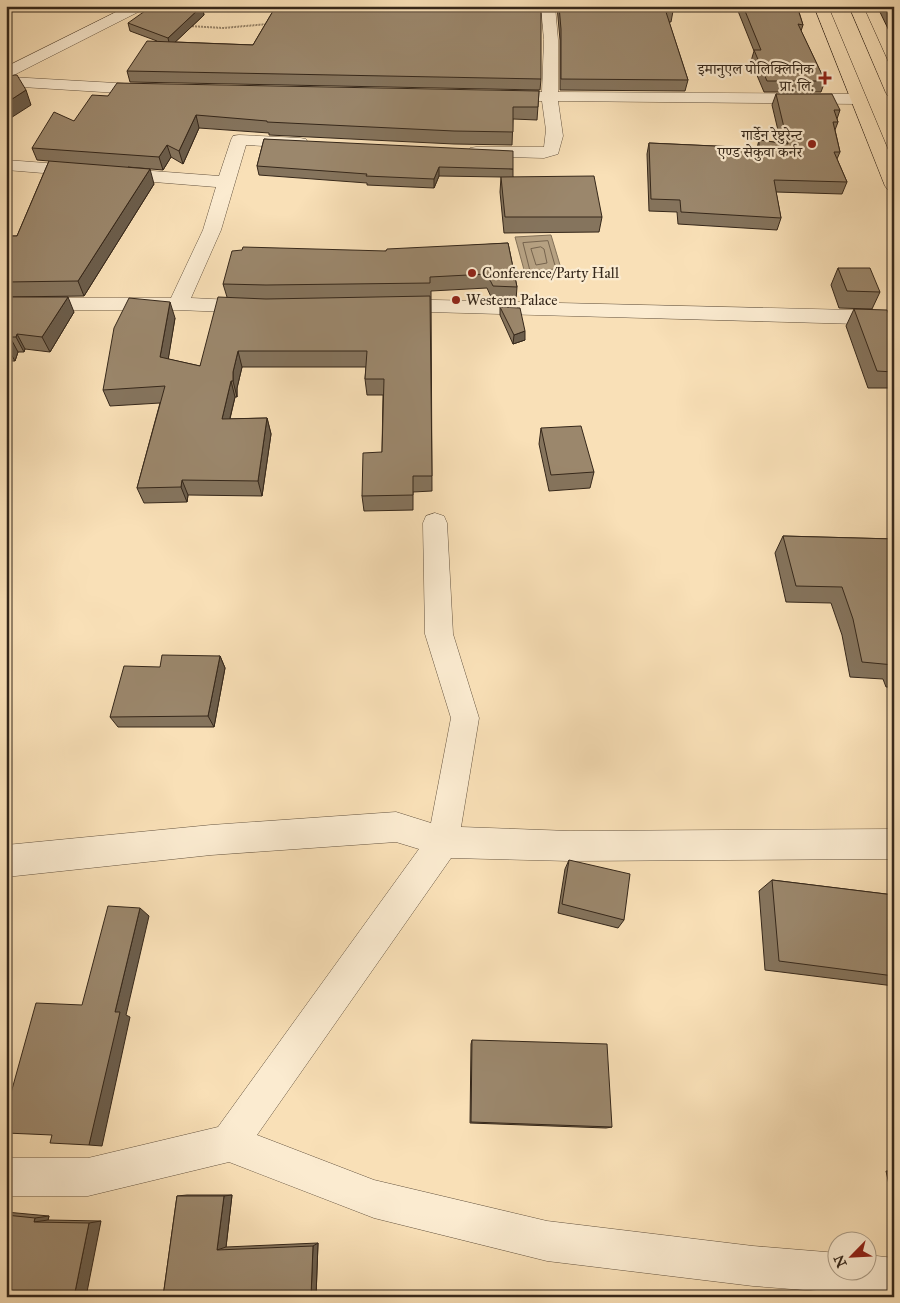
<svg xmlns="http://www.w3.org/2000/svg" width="900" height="1303" font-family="'IM FELL Great Primer','Noto Serif Devanagari',serif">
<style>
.water{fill:#b6a182;stroke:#827058}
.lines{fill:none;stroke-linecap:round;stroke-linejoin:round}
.shore{stroke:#76644e;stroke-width:1}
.minor-casing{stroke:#665541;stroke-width:1}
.major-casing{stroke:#35271a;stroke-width:1}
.path{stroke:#35271a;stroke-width:2;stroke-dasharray:0.5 1;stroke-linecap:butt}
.minor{fill:#fbebd0;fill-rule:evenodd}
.major{fill:#f9e0b7;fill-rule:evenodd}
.wall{fill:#85745d;stroke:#35271a}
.shaded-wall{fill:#6c5e4c;stroke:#35271a}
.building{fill:#9b876c;stroke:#35271a}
.poi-dot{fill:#8f2418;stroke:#fbebd0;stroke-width:2}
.labels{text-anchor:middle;stroke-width:4.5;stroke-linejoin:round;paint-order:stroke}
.far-poi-label{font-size:15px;fill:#35271a;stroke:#fbebd0;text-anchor:end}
</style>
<rect width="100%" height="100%" fill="#f9e0b7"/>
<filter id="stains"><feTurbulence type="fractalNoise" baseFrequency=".004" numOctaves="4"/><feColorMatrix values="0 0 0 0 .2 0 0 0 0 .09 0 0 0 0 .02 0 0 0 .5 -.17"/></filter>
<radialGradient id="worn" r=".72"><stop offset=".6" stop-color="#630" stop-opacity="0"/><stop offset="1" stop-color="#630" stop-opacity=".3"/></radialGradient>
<!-- water -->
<path class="water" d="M551,235L563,275L526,277L515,237Z"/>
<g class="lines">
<!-- shore -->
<g class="shore">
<path d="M548,241L556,269L530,271L523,243Z"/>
<path d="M541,247L544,249L547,263L536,265L531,249Z"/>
</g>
<defs>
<g id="minor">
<path d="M128,6H146L144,9L10,77L151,85L157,87L159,90L157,93L151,95L6,86V67Z"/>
<path d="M541,6H555L558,40V92L858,94L864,96L866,99L864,102L858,104L558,101L563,136L558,154L544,158L470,156L467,152L470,148L476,147H544L546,130L542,101H502L496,99L494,96L496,93L502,91L542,92L544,40Z"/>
<path d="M239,135L300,138L306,139L308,143L306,147L300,148L246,145L221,230L191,298L252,301L259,302L262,307L259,312L252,313L178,310H6V298H171L203,230L216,187L6,170V160L219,176L231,140L233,136Z"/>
<path d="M393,299L894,311V325L393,311L386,309L383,305L386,301Z"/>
<path d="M435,513L444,516L447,523L453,634L479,718L461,827L570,831L894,829V859L570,861L451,858L257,1135L374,1180L547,1221L753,1246L838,1253V1270H868V1255L894,1258V1297L753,1286L547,1261L374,1218L229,1162L88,1196H6V1158H88L218,1127L419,849L396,842L211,855L6,877V845L211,825L396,812L431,823L451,718L425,634L423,523L426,516Z"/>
</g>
<g id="major">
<path d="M814,6H828L894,164V191L888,190L885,186Z"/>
<path d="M849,6H863L894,75V98L888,96L886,93Z"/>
</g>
</defs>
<!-- minor casing -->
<use href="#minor" class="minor-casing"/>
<!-- major casing -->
<use href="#major" class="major-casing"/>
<!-- path -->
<path class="path" d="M189,26L223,28L268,24"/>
<!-- minor -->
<use href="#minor" class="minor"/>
<!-- major -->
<use href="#major" class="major"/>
</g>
<!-- wall -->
<g class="wall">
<path d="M202,6L204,15L175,42L253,45L276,6H401L335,8L541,79L540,90L130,82L127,71L157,41L130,31L128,23Z"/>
<path d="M557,6H671L673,11L671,22H669L688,80L685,91L560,90V40Z"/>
<path d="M736,6H797L803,25L801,31L825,81L821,92H764L751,61L754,51Z"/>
<path d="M874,6H894V41L878,8L874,7Z"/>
<path d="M539,91L537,120L513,119L512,145L454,144L269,135V133L199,128L183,164L171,157L163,170L128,167L154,184L84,296L6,297V236H17L49,161L37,160L32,148L74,121L108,96Z"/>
<path d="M776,94L840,110L837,119L838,122L835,130L840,152L837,159L847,182L842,194L776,192L781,218L777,230L678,224L677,212L649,211L647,154L649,143L757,148L759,140L781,143L772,105Z"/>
<path d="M264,139L513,169V177L602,217L599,232L504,233L500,192L501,177L439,176L434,188L367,185V183L259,175L257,166Z"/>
<path d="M508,243L517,287L516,300L492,299L487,288L431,291L432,491L413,492V510L364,511L362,496L382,452L383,395H367L365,379L366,367H242L237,388V397H235L230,419L267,418L271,434L262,496L188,495L187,502L144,503L137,488L160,403L110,406L103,390L175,318L168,359L200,366L227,297L223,284L386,251Z"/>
<path d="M838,268L880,292L872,309L839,308L831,285Z"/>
<path d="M6,297L74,312L50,352L25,349L24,352H18L15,361H6Z"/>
<path d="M500,307L525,340L513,344L500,315Z"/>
<path d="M854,309L894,326V388H868L846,326Z"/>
<path d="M541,428L594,472L590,488L549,491L539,444Z"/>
<path d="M783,536L894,539V687H886L883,679L850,677L842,635L831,603L786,602L775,553Z"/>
<path d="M220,656L225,668L214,727H118L110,717L160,667Z"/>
<path d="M569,860L624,920L618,928L558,913L565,869Z"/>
<path d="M772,880L894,895V986L765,970L759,891Z"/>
<path d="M472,1040L612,1127L606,1128L470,1123L471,1044Z"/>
<path d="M886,1171H894V1207Z"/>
<path d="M187,1195H232L226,1247L318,1243L316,1297H163L177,1196Z"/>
<path d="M6,1212L49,1216L48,1220L101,1221L6,1297Z"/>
</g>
<!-- shaded-wall -->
<g class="shaded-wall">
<path d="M202,6L204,15L170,47L168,38Z"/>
<path d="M26,90L31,105L6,121V103Z"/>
<path d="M196,115L199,128L183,164L179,151Z"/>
<path d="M167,145L171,157L163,170L159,157Z"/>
<path d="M439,167V176L434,188V179Z"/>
<path d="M150,169L154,184L84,296L78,281Z"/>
<path d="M68,297L74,312L50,352L42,337Z"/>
<path d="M170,302L175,318L166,373L160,357Z"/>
<path d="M525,331V340L513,344L514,335Z"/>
<path d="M17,334L25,349L24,352L16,337Z"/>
<path d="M10,337L18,352L15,361L7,347Z"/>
<path d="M238,351L242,367L237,388V397L233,381V372Z"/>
<path d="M231,381L235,397L226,434L222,419Z"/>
<path d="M267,418L271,434L262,496L258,481Z"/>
<path d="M182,480L188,495L187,502L181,487Z"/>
<path d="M220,656L225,668L214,727L208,716Z"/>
<path d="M140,908L149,916L126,1015L130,1017L102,1146L89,1145L115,1012Z"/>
<path d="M232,1195L226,1247L217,1250L224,1196Z"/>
<path d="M49,1216L48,1220L34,1222L35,1218Z"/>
<path d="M101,1221L86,1297H74L89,1223Z"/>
<path d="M318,1243L316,1297H311L313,1246Z"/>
</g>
<!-- building -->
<g class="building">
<path d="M152,6H202L168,38L128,23Z"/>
<path d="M276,6H330L337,8L476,6H541V79L127,71L147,41L253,45Z"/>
<path d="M559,6H671L673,11L666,12L688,80L561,79V29Z"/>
<path d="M743,6H797L803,25L798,24L825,81H767L754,50H761Z"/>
<path d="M888,6H894V18Z"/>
<path d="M14,75H17L26,90L6,103V78Z"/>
<path d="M117,83L539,91L538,107H513V132L454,131L267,122V121L196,115L179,151L167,145L159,157L32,148L54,112L74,121L92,95L108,96Z"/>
<path d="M776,94H832L840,110H834L838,122H833L840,152H834L847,182L774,180L781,218L681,212L680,200L651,199L649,143L759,148V140L788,144Z"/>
<path d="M264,139L513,151V169L439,167L434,179L366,176L367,174L257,166Z"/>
<path d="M49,161L150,169L78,281L6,282V236H17Z"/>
<path d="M594,176L602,217H505L501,177Z"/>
<path d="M508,243L517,287L493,286L487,274L430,277V283L266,285L223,284L232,251L242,250L243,247L386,251L387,249Z"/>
<path d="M838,268H870L880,292L847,291Z"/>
<path d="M430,296L432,476H413V495L362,496L363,453L382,452L384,379H365L367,351H238L233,372V381H231L222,419L267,418L258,481L182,480L181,487L137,488L165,386L103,390L114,328L129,298L170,302L160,357L200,366L218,297L266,299Z"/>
<path d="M6,297H68L42,337L17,334L16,337H10L7,347Z"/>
<path d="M500,307L520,308L525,331L514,335Z"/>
<path d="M854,309L887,310L894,326V372L877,371Z"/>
<path d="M581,426L594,472L551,475L541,428Z"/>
<path d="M783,536L894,539V665L862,662L853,619L842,587L796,586Z"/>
<path d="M162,655L220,656L208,716L110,717L124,666L160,667Z"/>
<path d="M569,860L630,874L624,920L562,904Z"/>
<path d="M772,880L894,895V976L779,961Z"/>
<path d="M108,906L140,908L115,1012H120L89,1145L50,1143L52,1135L6,1133V1111L36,1003L82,1005Z"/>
<path d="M472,1040L607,1044L612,1127L471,1122Z"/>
<path d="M177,1196H224L217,1250L313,1246L311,1297H163Z"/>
<path d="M6,1215L35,1218L34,1222L89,1223L74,1297H6Z"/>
</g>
<!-- markers -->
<g class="poi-dot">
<path d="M822.5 70.5h5v5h5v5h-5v5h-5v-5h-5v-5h5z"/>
<circle cx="812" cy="144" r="5"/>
<circle cx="472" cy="273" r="5"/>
<circle cx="456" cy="300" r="5"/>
</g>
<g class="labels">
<!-- far-poi labels -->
<g class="far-poi-label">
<text x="814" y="74">इमानुएल पोलिक्लिनिक<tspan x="814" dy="17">प्रा. लि.</tspan></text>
<text x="802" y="140">गार्डेन रेष्टुरेन्ट<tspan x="802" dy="17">एण्ड सेकुवा कर्नर</tspan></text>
<text x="482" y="278" text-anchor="start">Conference/Party Hall</text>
<text x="466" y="305" text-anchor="start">Western Palace</text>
</g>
</g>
<!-- margin -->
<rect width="900" height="1303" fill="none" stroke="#f9e0b7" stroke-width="25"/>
<rect x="8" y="8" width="885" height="1288" fill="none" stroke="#35271a" stroke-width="2.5"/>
<rect x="12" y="12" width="875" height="1278" fill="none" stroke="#35271a"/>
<!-- north arrow -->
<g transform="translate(852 1256) rotate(246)"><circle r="24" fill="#fbebd0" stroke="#ac9d87"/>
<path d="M0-4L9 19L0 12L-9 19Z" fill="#8f2418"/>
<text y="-8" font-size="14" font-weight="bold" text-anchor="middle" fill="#35271a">N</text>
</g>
<rect width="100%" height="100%" filter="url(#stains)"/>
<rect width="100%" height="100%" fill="url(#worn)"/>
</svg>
